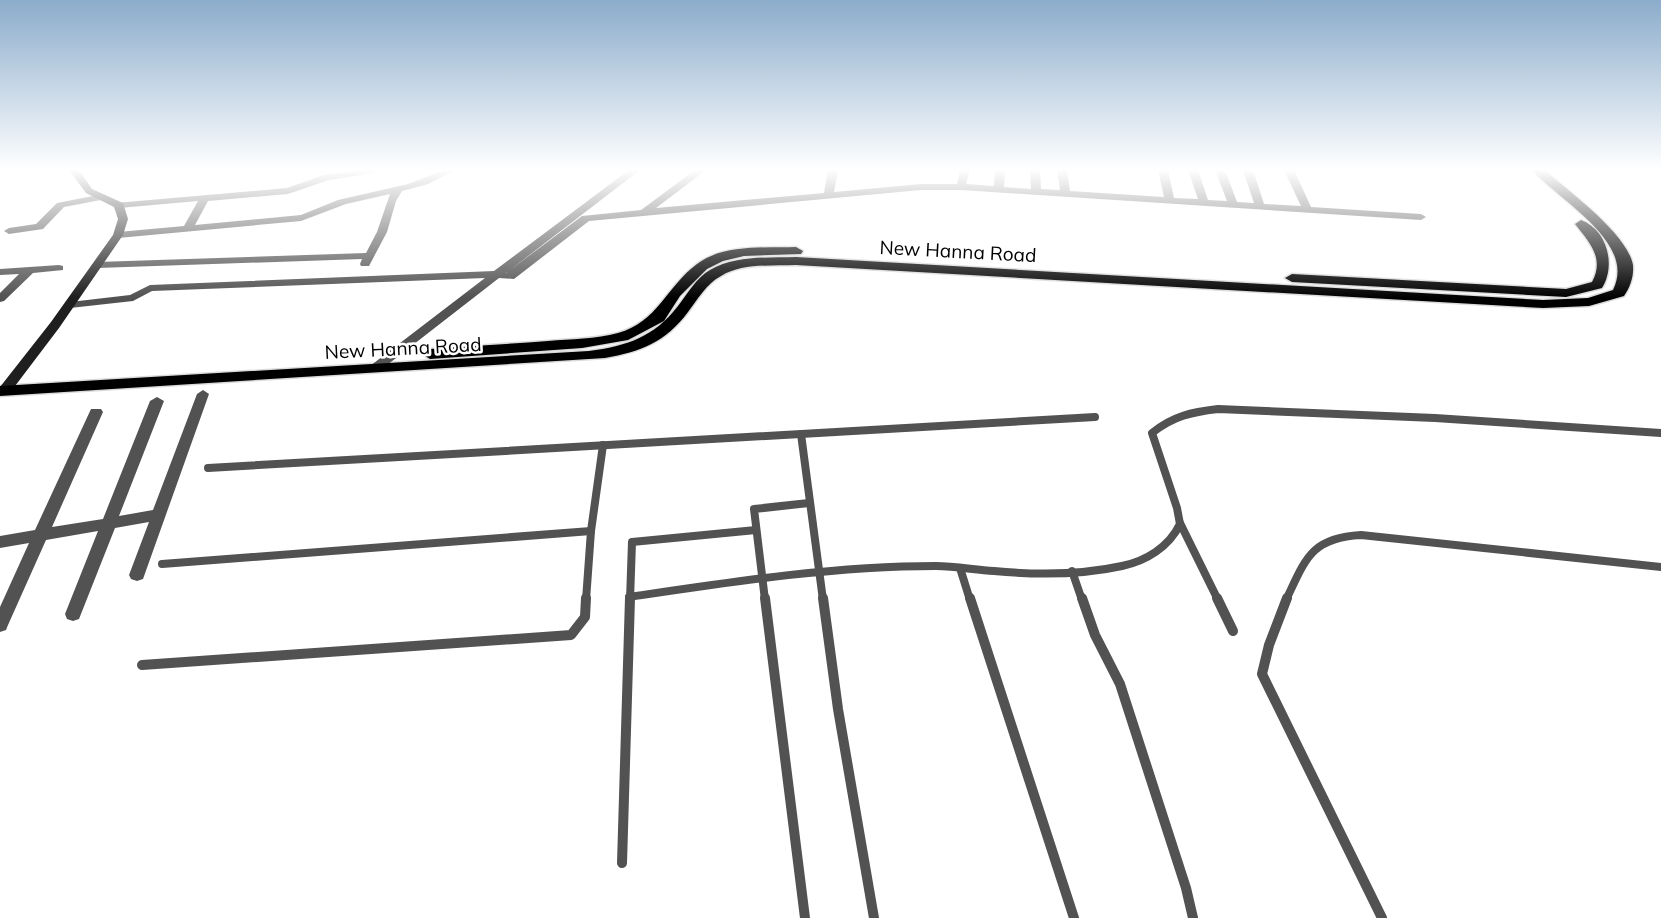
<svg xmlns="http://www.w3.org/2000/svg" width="1661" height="918" font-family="Mulish,sans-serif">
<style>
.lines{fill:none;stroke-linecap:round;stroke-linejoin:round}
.primary-casing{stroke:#dbdbdb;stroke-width:3}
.lane-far1{stroke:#525252;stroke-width:8}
.lane{stroke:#525252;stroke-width:10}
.street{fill:#525252;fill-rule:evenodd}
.secondary{fill:#1f1f1f;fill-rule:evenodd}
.primary{fill:#000;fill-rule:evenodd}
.labels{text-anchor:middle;stroke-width:5;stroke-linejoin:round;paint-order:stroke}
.street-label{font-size:19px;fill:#000;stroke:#fff}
</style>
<rect width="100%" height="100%" fill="#fff"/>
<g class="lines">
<defs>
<g id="primary">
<path d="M1532,170H1545C1569,192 1627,233 1633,265C1634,277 1630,287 1624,296L1589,306L1543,308L796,265C772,266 742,263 721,276C706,284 698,299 688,312C666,342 640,352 605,358L0,396V386L589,351C627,346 654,337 678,306C688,293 696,278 710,270C736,255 768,258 796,257L1543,300L1588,298L1613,290C1637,242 1559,201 1532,170Z"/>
<path d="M1581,220C1608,230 1616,266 1602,288L1566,297L1292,282L1285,278L1292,274L1566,289L1592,282C1605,258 1589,242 1575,224Z"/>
<path d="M796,247L803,251L801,254L744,256L723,261L707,269L680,296L664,321L628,340L582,348L430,359L422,354L430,349C469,346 509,344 548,341C571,339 596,339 618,333C658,322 666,287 697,264C723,244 765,248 796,247Z"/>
</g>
</defs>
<!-- primary casing -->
<use href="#primary" class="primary-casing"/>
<!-- lane-far1 -->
<g class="lane-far1">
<path d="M801,434L823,600"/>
<path d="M208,468L1095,417"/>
<path d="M1180,523L1218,600"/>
<path d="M162,564L591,531"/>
<path d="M960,568L970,600"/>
<path d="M1072,571L1082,600"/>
<path d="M629,597C730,582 833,566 936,566C956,566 975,570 994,571C1036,575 1081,575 1122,566C1146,561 1169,547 1180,524L1177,508L1152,433C1173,416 1192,412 1218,409L1435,418L1661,433"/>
<path d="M586,600L591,531L603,445"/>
<path d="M630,600L632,542L756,530"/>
<path d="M765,600L754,509L809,503"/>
<path d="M1286,600C1306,558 1311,538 1361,535L1661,567"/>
</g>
<!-- lane -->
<g class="lane">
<path d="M765,598L805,918"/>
<path d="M823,598L838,709L874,918"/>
<path d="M970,598L1074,918"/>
<path d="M1082,598L1095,635L1120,684L1186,888L1193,918"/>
<path d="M1217,598L1233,631"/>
<path d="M1287,598L1269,645L1262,674L1382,918"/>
<path d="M142,665L571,635L585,617L586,598"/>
<path d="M622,863L630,598"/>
</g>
<!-- street -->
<g class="street">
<path d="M356,170H379L374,173L329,180L288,194L208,201L195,225L301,215L338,200L408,184L444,170H456L428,184L402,191L396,201L387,232L369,266H361L360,264L362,259L97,268L92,265L97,262L366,253L377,232L390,194L346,204L301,221L118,238L113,235L118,232L184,226L198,201L119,208L114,205L115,203L287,188L324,175Z"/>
<path d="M629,170H640L506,273L582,216L641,210L695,170H706L656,208L824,193L828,170H838L834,192L921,184H957L960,170H970L966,184L994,186L995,170H1005L1004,187L1031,189L1030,170H1040L1041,189L1060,190L1057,170H1067L1070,191L1164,197L1158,170H1168L1174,198L1198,199L1188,170H1198L1208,200L1227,201L1215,170H1225L1237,202L1254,203L1243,170H1253L1264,204L1301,206L1284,170H1294L1311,207L1421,214L1426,217L1421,220L961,190H921L589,221L514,279L499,278L378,372H370L368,369L370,366L485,278L152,291L133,301L70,308L64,305L70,302L130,295L150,285L494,271Z"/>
<path d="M103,194L108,197L106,199L64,207L43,229L9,234L4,231L9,228L36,224L57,203Z"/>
<path d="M59,265L63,266V270L33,273L4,301L0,302V293L19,274L0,275V269Z"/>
<path d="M203,390L209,394L143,579L137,581L131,579L129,575L149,522L115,528L79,619L73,621L67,619L65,614L98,531L46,540L8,625L6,630L0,632V607L29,543L0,548V536L35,530L91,409H101L103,412L52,527L103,519L150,401L157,397L164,401L119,516L153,510L197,394Z"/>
</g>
<!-- secondary -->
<path class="secondary" d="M69,170H79L92,189L123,203L128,219L123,235L59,328L9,394H0V387L51,322L113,235L118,219L114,207L86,193Z"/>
<!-- primary -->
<use href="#primary" class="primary"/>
</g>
<!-- sky -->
<linearGradient id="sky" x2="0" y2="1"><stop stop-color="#8baccb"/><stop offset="0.57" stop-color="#fff"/><stop offset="1" stop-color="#fff" stop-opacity="0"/></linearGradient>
<rect width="1661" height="298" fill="url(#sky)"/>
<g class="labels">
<!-- street labels -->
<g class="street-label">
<text transform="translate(958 251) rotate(3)" y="7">New Hanna Road</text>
<text transform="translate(403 348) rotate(-3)" y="7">New Hanna Road</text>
</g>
</g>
</svg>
